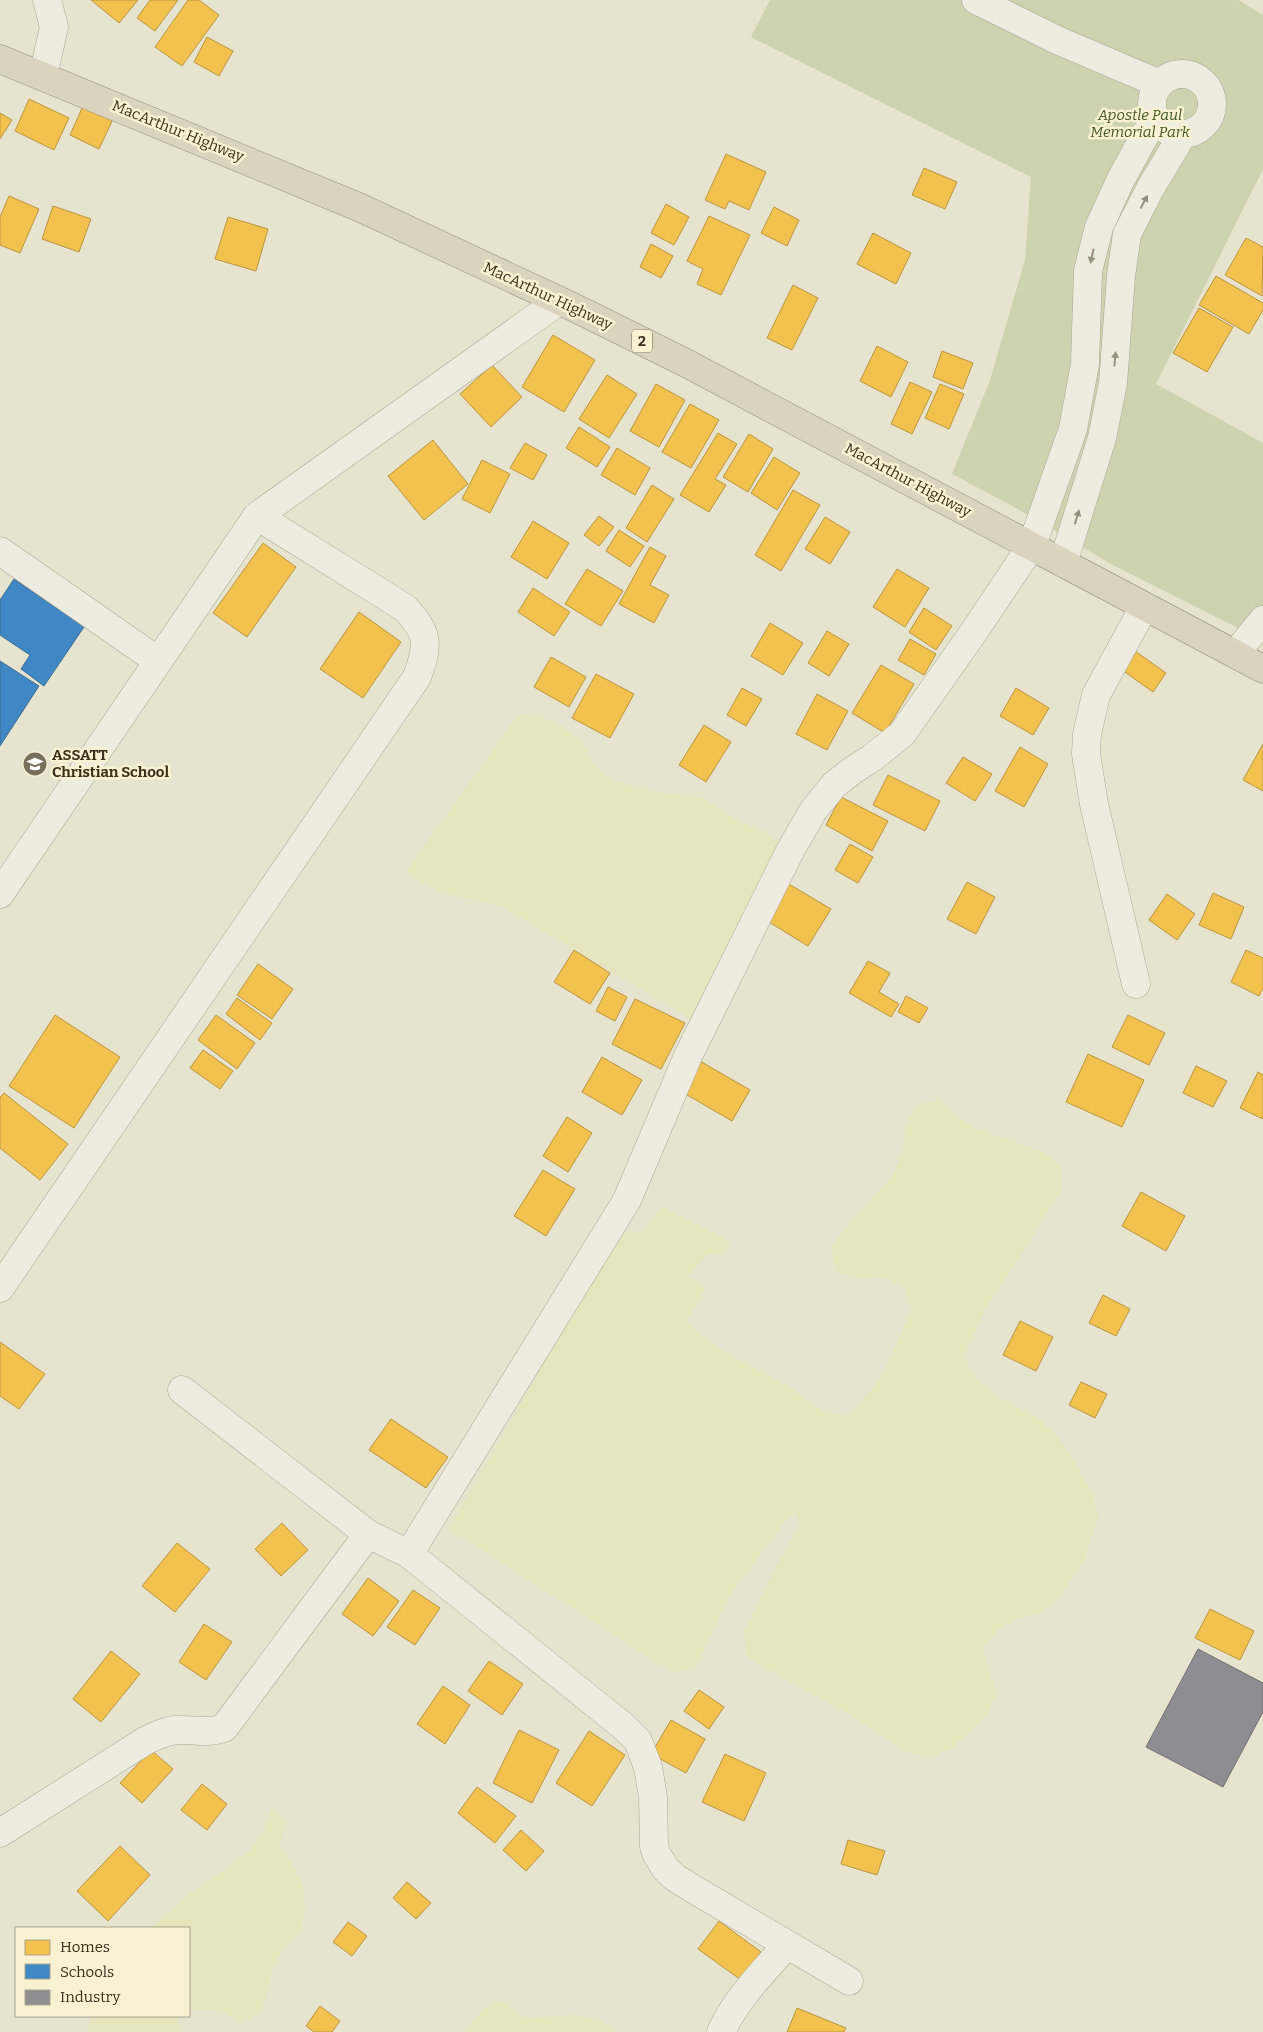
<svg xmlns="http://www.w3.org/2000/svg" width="1263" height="2032" font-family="Bitter,serif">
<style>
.farmland{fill:#e7e5be}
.cemetery{fill:#cdd2af}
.homes{fill:#f2c14e;stroke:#bb9640}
.schools{fill:#3f88c5;stroke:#3e6e93}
.industry{fill:#8d8d92;stroke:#74716f}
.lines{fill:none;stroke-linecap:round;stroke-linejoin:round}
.minor-casing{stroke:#aba797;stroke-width:29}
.highway-casing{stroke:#918c7e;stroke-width:29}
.minor{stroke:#eeece0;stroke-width:28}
.highway{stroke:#dad3be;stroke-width:28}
.oneway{fill:#948e7f}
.labels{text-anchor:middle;stroke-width:5;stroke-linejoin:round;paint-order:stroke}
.shield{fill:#f8f2d3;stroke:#746a54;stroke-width:1}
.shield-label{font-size:14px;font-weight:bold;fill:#3b301e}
.park-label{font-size:15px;font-style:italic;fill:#445923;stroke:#f8f2d3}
.street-label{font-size:15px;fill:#3b301e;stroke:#f8f2d3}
.poi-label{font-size:15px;font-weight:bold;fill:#3b301e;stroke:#f8f2d3;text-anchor:start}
</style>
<rect width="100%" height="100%" fill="#e6e3ce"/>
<!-- farmland -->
<g class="farmland">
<path d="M519,714L542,717L563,727L582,742L593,764L610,780L655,792L701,797L740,822L763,831L779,843L690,1018L503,907L443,893L405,873Z"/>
<path d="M940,1100L957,1117L977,1129L1043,1152L1061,1166V1191L984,1312L964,1356L975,1378L996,1396L1038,1418L1055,1434L1069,1453L1092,1493L1098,1516L1084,1562L1057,1599L1039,1613L1017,1619L997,1630L983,1649L996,1694L986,1716L952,1748L930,1757L908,1752L849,1714L767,1669L747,1656L744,1632L776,1567L800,1525L796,1510L782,1525L739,1583L727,1601L696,1666L674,1673L449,1529L621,1229L629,1233L645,1230L662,1207L730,1241L725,1254H708L688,1276L705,1289L687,1322L704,1338L724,1352L786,1385L825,1412L849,1416L881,1378L912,1309L904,1286L882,1277L858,1278L836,1272L831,1249L844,1230L893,1175L903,1152L905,1128L916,1105Z"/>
<path d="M272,1808L285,1820L279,1846L293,1866L303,1886L305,1909L300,1932L283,1948L273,1968L261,2013L241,2022L221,2011L197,2009L189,2012V1928H152L188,1895L249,1852L263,1832Z"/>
<path d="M505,2002L516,2014L528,2018L575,2015L600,2021L620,2032H465L482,2010L493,2003Z"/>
<path d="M92,2016H181L177,2018L180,2032H88V2028Z"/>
</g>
<!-- cemetery -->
<path class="cemetery" d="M770,0H1238L1263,15V169L1156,384L1263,443V606L1248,633L1111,564L1016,508L952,474L990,380L1025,260L1031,177L751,37Z"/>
<!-- homes -->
<g class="homes">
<path d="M91,0H138L119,23Z"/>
<path d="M150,0H178L155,31L137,18Z"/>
<path d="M188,0H199L219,15L182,66L155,47Z"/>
<path d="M207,37L233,51L219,76L194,62Z"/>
<path d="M29,99L69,118L54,150L15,131Z"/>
<path d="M83,106L113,119L99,149L70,135Z"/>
<path d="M0,113L12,120L0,139Z"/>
<path d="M726,154L766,172L749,210L729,201L725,209L705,200Z"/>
<path d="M924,168L957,182L945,209L912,195Z"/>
<path d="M9,196L39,209L20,253L0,245V217Z"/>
<path d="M666,204L689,217L674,245L651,233Z"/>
<path d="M53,206L91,219L79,252L42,239Z"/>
<path d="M774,207L799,220L787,246L761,233Z"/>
<path d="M709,216L750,235L721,295L697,284L703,269L687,261Z"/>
<path d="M228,217L268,229L256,271L215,259Z"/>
<path d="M873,233L911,253L896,284L857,264Z"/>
<path d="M1246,238L1263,247L1262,296L1225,275Z"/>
<path d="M651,244L673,256L661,278L640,267Z"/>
<path d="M1216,276L1263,303V310L1249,334L1199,305Z"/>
<path d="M793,285L818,298L792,350L767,338Z"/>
<path d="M1199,308L1233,327L1207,372L1173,353Z"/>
<path d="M553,335L595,360L564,412L522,387Z"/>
<path d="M877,346L908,362L891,397L860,381Z"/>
<path d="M942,351L973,363L963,389L933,377Z"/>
<path d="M492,365L522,397L491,427L460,394Z"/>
<path d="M607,375L637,394L609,438L579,419Z"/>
<path d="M910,382L932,392L912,434L891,424Z"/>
<path d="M656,384L685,400L659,447L630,431Z"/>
<path d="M940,384L964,394L949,429L925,418Z"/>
<path d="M690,404L719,420L691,468L662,452Z"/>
<path d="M579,427L610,447L597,467L566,448Z"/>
<path d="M718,433L737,444L715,479L726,485L709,512L680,495Z"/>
<path d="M749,434L773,449L748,492L723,477Z"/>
<path d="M433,440L468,484L424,520L388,476Z"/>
<path d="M525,443L547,455L533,480L510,468Z"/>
<path d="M617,448L650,468L635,495L601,475Z"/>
<path d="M774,457L800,473L777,510L751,493Z"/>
<path d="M482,460L510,474L490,513L462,499Z"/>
<path d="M652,485L674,499L647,542L626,528Z"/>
<path d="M793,490L820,505L781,571L755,555Z"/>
<path d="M599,516L614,527L599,546L584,535Z"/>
<path d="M825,517L850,532L830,564L805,549Z"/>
<path d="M533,521L569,543L547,579L511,557Z"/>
<path d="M619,530L644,546L630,567L606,551Z"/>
<path d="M263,543L296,567L247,637L213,613Z"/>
<path d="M650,547L666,556L650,585L669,595L654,623L619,604Z"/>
<path d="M587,569L623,591L601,626L565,604Z"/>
<path d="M897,569L929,588L905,627L873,607Z"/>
<path d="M533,588L570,612L554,636L518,612Z"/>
<path d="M924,608L952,626L936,650L909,632Z"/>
<path d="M359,612L401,642L363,698L320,669Z"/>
<path d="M770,623L803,643L783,675L751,656Z"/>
<path d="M827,631L849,644L829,676L808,663Z"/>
<path d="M910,639L936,654L924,675L898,660Z"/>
<path d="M1135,651L1166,673L1153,692L1122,670Z"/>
<path d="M551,657L586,677L569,707L534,687Z"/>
<path d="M881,665L914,684L885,733L852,713Z"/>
<path d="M596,674L634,694L610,738L572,718Z"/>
<path d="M742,688L762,699L746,726L727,715Z"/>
<path d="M1016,688L1049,708L1033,735L1000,716Z"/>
<path d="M817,694L848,711L827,750L796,734Z"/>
<path d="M704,725L731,742L706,782L679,765Z"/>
<path d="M1263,744V791L1243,780Z"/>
<path d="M1020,747L1048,764L1024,807L995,791Z"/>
<path d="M963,757L992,774L975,801L946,783Z"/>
<path d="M888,775L940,801L925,831L873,805Z"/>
<path d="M841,797L888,821L872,851L826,825Z"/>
<path d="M850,844L873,857L858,883L835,870Z"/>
<path d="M967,882L995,897L976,934L947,919Z"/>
<path d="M787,883L831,909L808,946L764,919Z"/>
<path d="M1213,893L1244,907L1231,939L1199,925Z"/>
<path d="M1167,894L1195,914L1177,940L1149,920Z"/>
<path d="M574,950L610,973L590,1004L554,982Z"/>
<path d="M1246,950L1263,958V988L1259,996L1231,982Z"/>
<path d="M868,961L890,973L879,992L899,1004L891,1017L849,993Z"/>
<path d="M258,964L293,989L272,1019L237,995Z"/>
<path d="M608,987L627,997L615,1021L596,1011Z"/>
<path d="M906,996L928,1008L919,1023L898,1012Z"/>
<path d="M237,998L272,1023L260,1040L226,1014Z"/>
<path d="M635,999L685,1023L661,1069L612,1044Z"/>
<path d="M55,1015L120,1057L74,1128L9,1086Z"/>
<path d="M216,1015L255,1043L237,1069L198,1040Z"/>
<path d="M1128,1015L1165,1033L1149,1065L1112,1047Z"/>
<path d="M203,1050L233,1071L220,1089L190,1068Z"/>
<path d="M1088,1054L1144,1080L1122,1127L1066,1102Z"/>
<path d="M602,1057L642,1080L622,1115L582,1092Z"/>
<path d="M700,1061L750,1090L732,1121L682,1092Z"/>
<path d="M1196,1066L1227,1081L1213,1107L1183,1093Z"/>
<path d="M1258,1072L1263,1075V1119L1240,1108Z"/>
<path d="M4,1093L68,1144L40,1180L0,1148V1097Z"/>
<path d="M567,1117L592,1133L568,1172L543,1156Z"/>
<path d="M543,1170L575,1189L546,1236L514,1216Z"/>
<path d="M1141,1192L1185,1216L1166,1251L1122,1226Z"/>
<path d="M1103,1295L1130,1309L1116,1336L1089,1323Z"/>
<path d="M1020,1321L1053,1337L1036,1371L1003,1355Z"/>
<path d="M0,1342L45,1374L19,1409L0,1396Z"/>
<path d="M1081,1382L1107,1394L1095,1418L1069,1405Z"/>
<path d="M391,1419L448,1457L426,1488L369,1450Z"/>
<path d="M282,1523L308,1550L281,1576L255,1549Z"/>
<path d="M177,1543L210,1569L175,1612L142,1586Z"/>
<path d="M368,1578L399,1601L373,1636L342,1614Z"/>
<path d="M413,1590L440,1608L415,1645L387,1627Z"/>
<path d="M1210,1609L1254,1631L1240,1660L1195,1638Z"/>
<path d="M204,1624L232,1642L206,1680L179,1662Z"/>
<path d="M111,1651L140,1674L101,1722L73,1699Z"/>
<path d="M489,1661L523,1684L502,1715L468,1691Z"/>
<path d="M443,1686L470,1705L445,1744L417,1724Z"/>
<path d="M699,1690L724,1707L709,1729L684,1711Z"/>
<path d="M671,1720L705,1739L686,1773L651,1754Z"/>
<path d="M519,1730L559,1750L532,1803L493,1783Z"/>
<path d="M589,1731L625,1755L592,1806L556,1783Z"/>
<path d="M151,1750L173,1769L142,1803L120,1783Z"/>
<path d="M725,1754L766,1773L744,1821L702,1802Z"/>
<path d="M202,1784L227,1804L207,1830L181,1810Z"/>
<path d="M477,1787L516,1816L495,1843L458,1813Z"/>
<path d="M521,1830L544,1851L526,1871L503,1850Z"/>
<path d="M848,1840L885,1851L877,1875L841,1864Z"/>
<path d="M120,1846L150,1875L108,1921L77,1891Z"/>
<path d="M407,1882L431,1903L416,1919L393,1898Z"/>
<path d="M719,1921L761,1952L741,1980L698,1949Z"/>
<path d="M348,1922L367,1936L352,1956L333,1942Z"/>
<path d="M320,2006L340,2021L332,2032H314L306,2026Z"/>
<path d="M797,2008L846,2028L844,2032H787Z"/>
</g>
<!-- schools -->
<g class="schools">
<path d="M14,579L84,627L44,686L21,669L30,655L0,635V600Z"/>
<path d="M0,661L39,686L0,746Z"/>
</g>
<!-- industry -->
<path class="industry" d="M1198,1649L1263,1683V1712L1223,1787L1146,1747Z"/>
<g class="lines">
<defs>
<g id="minor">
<path d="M976,0L1057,40L1160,84"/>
<circle cx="1182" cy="104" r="30"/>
<path d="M43,76L54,27L47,0"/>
<path d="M0,551L158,661"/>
<path d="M1063,563L1102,438L1113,383L1121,276L1127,234L1151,187L1183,134"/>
<path d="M1236,653L1263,620"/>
<path d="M0,894L257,516L559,301"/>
<path d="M1136,984L1094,804L1086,754L1087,734L1096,695L1144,607"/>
<path d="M0,1288L417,677C429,644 429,634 405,608L257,516"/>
<path d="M182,1390L368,1534"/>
<path d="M409,1554L623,1726L638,1741L648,1767L653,1797L654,1846L656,1853L665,1868L674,1877L690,1887L849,1981"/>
<path d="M0,1833L145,1741C155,1736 165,1731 176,1730C193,1729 208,1734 224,1728L368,1534L409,1554L627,1200L688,1056L790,851L813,811L834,785L853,770L872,758L902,734L973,633L1032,545L1073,429L1085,364L1088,271L1099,227L1121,179L1155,117"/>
<path d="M721,2032C736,1999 763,1972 787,1945"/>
</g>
<path id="highway" d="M0,59L361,208L573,307L686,363L1263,669"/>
</defs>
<!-- minor casing -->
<use href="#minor" class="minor-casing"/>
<!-- highway casing -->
<use href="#highway" class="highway-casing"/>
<!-- minor -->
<use href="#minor" class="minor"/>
<!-- highway -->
<use href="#highway" class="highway"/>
</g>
<!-- one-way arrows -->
<defs><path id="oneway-solid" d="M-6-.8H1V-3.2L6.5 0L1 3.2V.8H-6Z" transform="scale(1.25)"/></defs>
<g class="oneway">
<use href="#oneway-solid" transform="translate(1144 202) rotate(-62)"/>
<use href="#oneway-solid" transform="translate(1092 256) rotate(103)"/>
<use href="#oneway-solid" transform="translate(1115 359) rotate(-85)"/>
<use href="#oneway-solid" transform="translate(1077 517) rotate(-73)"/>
</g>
<!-- icons -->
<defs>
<symbol id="school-disc" viewBox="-11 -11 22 22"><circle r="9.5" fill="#776f5c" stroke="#f8f2d3"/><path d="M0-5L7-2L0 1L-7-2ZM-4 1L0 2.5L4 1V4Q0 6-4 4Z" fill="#fff"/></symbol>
</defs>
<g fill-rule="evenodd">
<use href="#school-disc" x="21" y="750" width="28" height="28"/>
</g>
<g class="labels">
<!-- shield labels -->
<rect class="shield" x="632" y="329.5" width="20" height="23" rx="4"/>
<g class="shield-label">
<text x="642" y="346">2</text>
</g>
<!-- park labels -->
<g class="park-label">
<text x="1140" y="120">Apostle Paul<tspan x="1140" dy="17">Memorial Park</tspan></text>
</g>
<!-- street labels -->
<g class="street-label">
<text transform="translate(178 131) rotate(22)" y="5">MacArthur Highway</text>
<text transform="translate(548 296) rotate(25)" y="5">MacArthur Highway</text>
<text transform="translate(908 480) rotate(28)" y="5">MacArthur Highway</text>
</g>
<!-- poi labels -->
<g class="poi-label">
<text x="52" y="760">ASSATT<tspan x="52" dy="17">Christian School</tspan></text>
</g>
</g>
<!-- legend -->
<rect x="15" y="1927" width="175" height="90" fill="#f8f2d3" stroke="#aca48b"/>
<rect x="25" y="1940" width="25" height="15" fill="#f2c14e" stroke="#aca48b"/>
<text x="60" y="1952" font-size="15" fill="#3b301e">Homes</text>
<rect x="25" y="1964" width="25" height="15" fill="#3f88c5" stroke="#aca48b"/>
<text x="60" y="1977" font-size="15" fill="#3b301e">Schools</text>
<rect x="25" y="1990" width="25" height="15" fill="#8d8d92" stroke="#aca48b"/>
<text x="60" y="2002" font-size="15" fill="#3b301e">Industry</text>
</svg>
